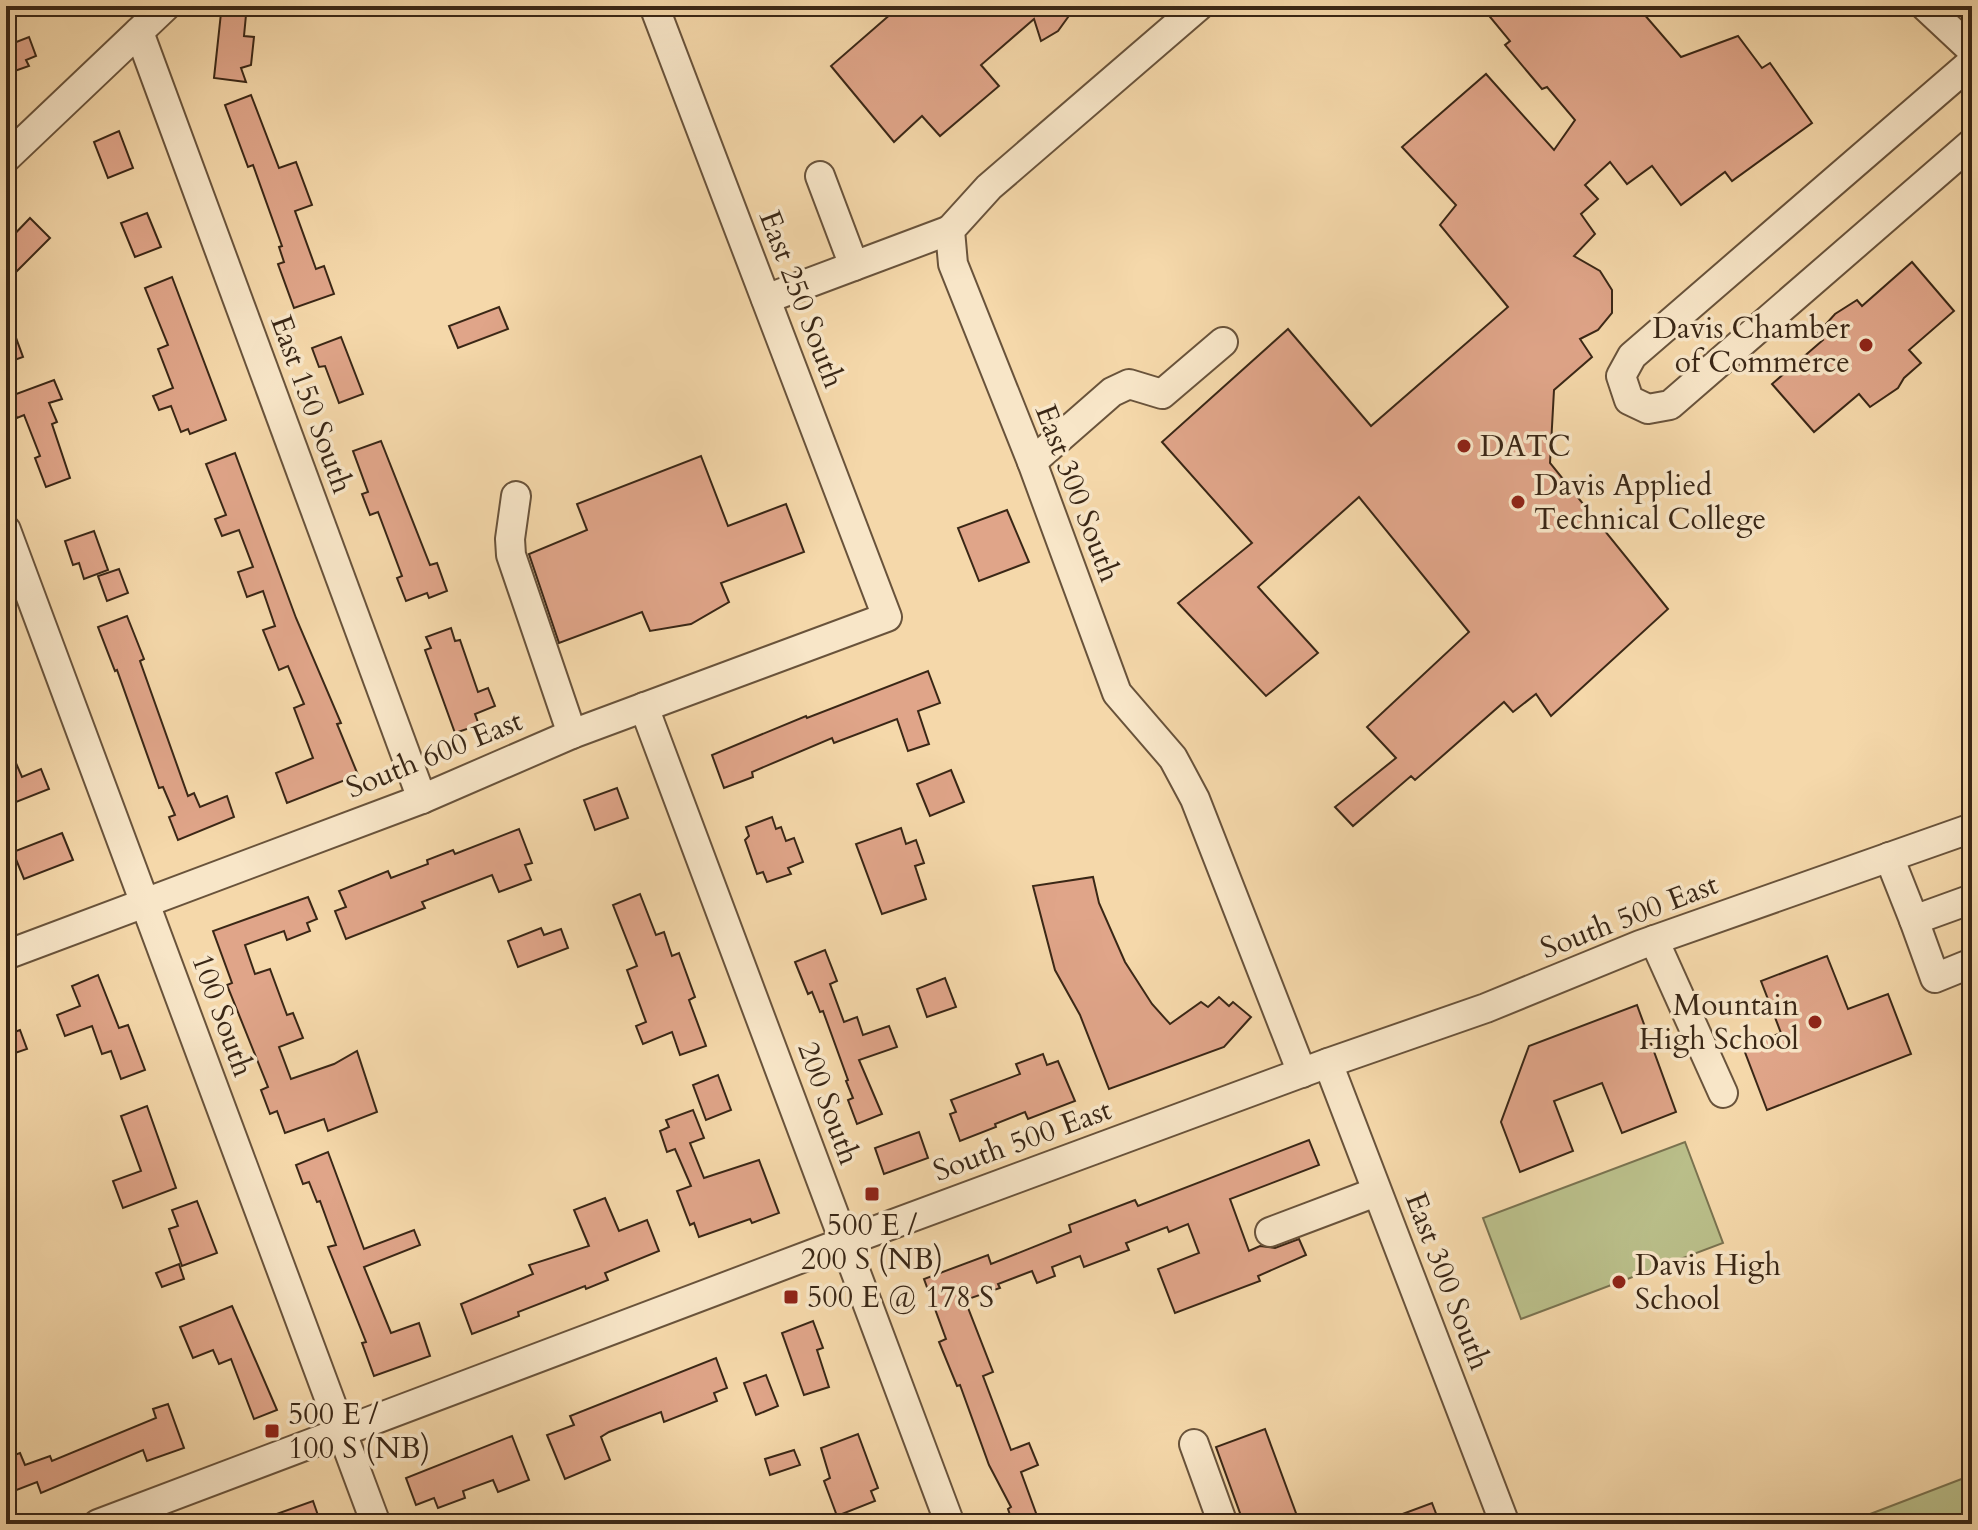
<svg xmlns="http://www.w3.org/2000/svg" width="1978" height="1530" font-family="Cardo,serif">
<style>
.green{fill:#babf8a;stroke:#7a7350;stroke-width:2}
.building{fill:#e0a589;stroke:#3a2716;stroke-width:2}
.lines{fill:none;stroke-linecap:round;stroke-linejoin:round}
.minor-casing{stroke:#69533b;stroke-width:32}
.minor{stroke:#f8e6c8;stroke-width:28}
.poi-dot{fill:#8f2418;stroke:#f8e6c8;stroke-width:3}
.labels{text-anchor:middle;stroke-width:7;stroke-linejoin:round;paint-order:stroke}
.street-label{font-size:30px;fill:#3a2716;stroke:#f8e6c8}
.poi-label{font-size:30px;fill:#3a2716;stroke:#f8e6c8;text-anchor:start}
</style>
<rect width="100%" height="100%" fill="#f5d8aa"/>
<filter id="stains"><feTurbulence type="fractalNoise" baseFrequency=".0025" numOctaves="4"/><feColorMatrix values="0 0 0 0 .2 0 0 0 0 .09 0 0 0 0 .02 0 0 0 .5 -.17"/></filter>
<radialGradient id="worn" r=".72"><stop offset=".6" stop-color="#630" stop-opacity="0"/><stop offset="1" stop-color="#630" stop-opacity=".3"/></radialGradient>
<!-- green -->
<g class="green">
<path d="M1685,1142L1723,1243L1521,1319L1483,1218Z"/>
<path d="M1972,1475V1524H1844Z"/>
</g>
<!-- building -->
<g class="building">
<path d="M900,6H1076L1058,31L1041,41L1034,19L981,65L999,86L940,136L922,116L894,142L831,66Z"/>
<path d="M1481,6H1637L1681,57L1738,36L1762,68L1770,63L1812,123L1732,181L1725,172L1681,205L1652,166L1627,184L1610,162L1585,185L1598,199L1581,214L1595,234L1574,256L1600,271L1612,290V313L1598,330L1580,339L1592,357L1554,390L1550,463L1668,609L1551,716L1536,694L1513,712L1504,702L1415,780L1411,776L1353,826L1335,807L1396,758L1367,727L1469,632L1359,497L1258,587L1318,653L1266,696L1178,603L1252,543L1162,442L1288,329L1371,426L1508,307L1440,225L1456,205L1402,147L1486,74L1554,150L1575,120L1547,87L1542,89L1505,45L1510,41Z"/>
<path d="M221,13L246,15L244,36L254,37L251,65L241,68L246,82L214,78Z"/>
<path d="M29,37L36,56L26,60L29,66L6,74V46Z"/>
<path d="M251,95L279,168L296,162L312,205L295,211L316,269L324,266L334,294L294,308L278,264L284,262L279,247L282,246L253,165L248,167L225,105Z"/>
<path d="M119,131L133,168L108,178L94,142Z"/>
<path d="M147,213L161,247L135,257L121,223Z"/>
<path d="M30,218L50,238L6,282V243Z"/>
<path d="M1912,262L1954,311L1909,350L1921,363L1904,378L1898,388L1870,407L1859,394L1814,432L1772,384L1823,340L1817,334L1835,314L1857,300L1862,306Z"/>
<path d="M172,277L226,420L190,434L188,429L181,432L171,406L159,410L153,396L173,388L158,349L168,345L145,288Z"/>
<path d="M499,307L508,329L458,348L449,326Z"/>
<path d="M6,316H8L23,357L6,363Z"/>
<path d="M341,337L363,394L339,403L325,366L319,367L312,348Z"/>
<path d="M54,380L62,399L49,403L57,422L52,424L70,478L46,487L35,458L40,456L24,415L17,418L8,397Z"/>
<path d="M381,441L430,565L437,563L447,591L429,598L427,593L406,601L397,578L402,576L378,512L370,515L362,494L368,492L353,451Z"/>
<path d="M235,453L296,618L341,723L337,724L358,775L287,803L276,773L313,758L294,708L304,704L288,666L279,670L263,630L275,626L263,591L247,597L238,572L253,567L239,530L222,536L215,519L226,515L206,464Z"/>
<path d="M701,456L728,526L786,504L804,552L721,583L729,602L691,624L650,631L642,612L559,643L529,554L587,530L577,504Z"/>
<path d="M1007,510L1029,562L979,581L958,528Z"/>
<path d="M94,531L108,570L84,579L79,563L73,565L65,541Z"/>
<path d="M119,569L128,593L107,601L98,576Z"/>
<path d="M127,616L144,659L140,661L188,796L194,793L200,807L227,796L234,817L178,840L169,817L175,815L163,787L159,788L117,670L115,671L98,627Z"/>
<path d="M451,628L455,641L460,640L478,692L488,688L495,706L475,714L479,725L455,733L425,650L431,648L426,637Z"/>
<path d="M928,671L940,703L918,711L929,744L908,751L897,719L834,743L832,738L752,772L753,777L724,788L712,755L806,716L807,718Z"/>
<path d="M6,740L22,777L41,769L49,789L11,804L6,792Z"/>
<path d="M951,770L964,802L930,816L917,784Z"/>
<path d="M617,788L628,818L595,830L584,800Z"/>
<path d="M772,817L776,829L781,827L786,841L794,838L803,862L788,868L791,874L767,882L763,872L757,874L745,840L749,836L746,827Z"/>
<path d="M901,828L906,844L916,840L924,863L915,866L926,899L882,914L856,844Z"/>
<path d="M519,829L532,863L525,865L531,880L499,892L492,875L422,902L425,908L346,939L335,911L346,907L339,891L388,871L391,878L428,864L427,860L453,850L455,854Z"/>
<path d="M62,833L73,860L24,879L13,852Z"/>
<path d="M1093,877L1099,903L1125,962L1152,1004L1170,1024L1201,1002L1208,1007L1219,997L1229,1006L1233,1002L1251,1017L1224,1047L1109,1089L1080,1015L1055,970L1033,886Z"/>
<path d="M640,894L656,935L664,932L672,956L679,953L695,997L689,1000L706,1046L680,1055L672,1032L643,1044L636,1026L646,1022L627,970L637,966L613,905Z"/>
<path d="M308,897L317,919L307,923L310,931L287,940L284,931L245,945L255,974L270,969L287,1015L293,1013L303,1038L279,1047L291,1079L334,1064L357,1051L377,1112L328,1131L324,1119L285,1133L277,1111L270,1114L261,1090L268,1087L227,985L232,983L213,931Z"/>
<path d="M541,928L544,935L561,929L568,948L518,967L508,941Z"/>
<path d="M825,950L837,981L830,984L844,1022L857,1017L863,1035L889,1026L897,1047L859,1060L882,1114L857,1124L848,1100L853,1098L846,1081L848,1080L823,1011L820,1012L812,992L808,994L795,962Z"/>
<path d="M1827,956L1848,1009L1888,994L1911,1054L1767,1110L1743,1047L1781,1033L1761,981Z"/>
<path d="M98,975L119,1028L128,1025L145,1070L121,1079L111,1051L102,1054L92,1026L65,1036L57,1015L80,1006L72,986Z"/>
<path d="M945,978L956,1007L927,1017L917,989Z"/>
<path d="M1637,1005L1676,1112L1622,1133L1602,1083L1554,1101L1573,1151L1520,1172L1501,1122L1529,1046Z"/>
<path d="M20,1030L27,1049L6,1056V1035Z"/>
<path d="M1043,1054L1047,1065L1058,1061L1075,1101L1028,1119L1025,1112L995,1124L996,1127L960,1141L950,1114L956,1112L951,1100L1020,1074L1016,1064Z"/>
<path d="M718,1075L731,1110L706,1120L693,1085Z"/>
<path d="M147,1106L176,1188L123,1208L113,1181L141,1171L121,1116Z"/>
<path d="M693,1110L704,1138L690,1143L704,1178L759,1160L779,1213L752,1223L750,1219L699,1237L694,1223L690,1225L677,1191L691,1186L675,1149L667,1152L660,1131L669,1127L666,1120Z"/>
<path d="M919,1132L928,1158L884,1174L875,1148Z"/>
<path d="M1309,1140L1319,1165L1230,1199L1249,1251L1260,1246L1275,1248L1299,1239L1306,1255L1258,1276L1260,1281L1175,1313L1158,1269L1199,1253L1188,1224L1169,1232L1167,1227L1126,1243L1129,1250L1084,1267L1080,1256L1052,1267L1055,1276L1037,1283L1032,1271L998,1284L1000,1288L965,1300L993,1372L983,1376L1011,1450L1029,1443L1038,1465L1021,1472L1040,1524H1013L1008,1509L1011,1507L989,1465L960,1385L957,1386L939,1342L946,1339L924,1279L988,1255L991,1264L1071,1232L1069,1225L1135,1200L1138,1206Z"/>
<path d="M328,1152L364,1249L414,1230L420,1245L364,1267L391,1333L419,1323L430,1356L374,1376L362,1343L366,1342L328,1247L336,1245L320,1201L317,1202L309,1182L303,1184L296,1165Z"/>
<path d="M605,1198L619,1231L647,1220L659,1251L605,1273L608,1280L586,1289L585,1286L518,1312L519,1316L472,1334L461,1304L533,1274L529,1265L589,1246L574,1210Z"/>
<path d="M197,1201L217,1253L182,1266L169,1229L178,1226L172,1210Z"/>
<path d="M179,1264L184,1279L162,1287L156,1273Z"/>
<path d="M232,1306L277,1410L254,1419L231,1359L219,1364L213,1350L193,1358L180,1327Z"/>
<path d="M813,1321L823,1348L817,1350L829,1387L804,1395L782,1333Z"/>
<path d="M716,1358L727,1388L714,1393L717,1401L664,1422L661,1412L609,1432L601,1437L610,1460L565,1479L547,1435L574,1425L570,1416Z"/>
<path d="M766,1375L778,1406L756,1415L744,1383Z"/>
<path d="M168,1404L184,1448L147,1461L143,1450L41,1493L37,1482L14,1491L6,1470V1458L20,1453L25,1465L50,1456L52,1461L156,1418L153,1409Z"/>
<path d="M1265,1429L1300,1524H1244L1216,1447Z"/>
<path d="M858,1434L878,1488L871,1491L875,1501L837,1516L824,1481L830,1478L821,1448Z"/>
<path d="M512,1436L529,1480L498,1492L493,1480L463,1491L465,1498L438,1508L434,1498L416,1505L406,1478Z"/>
<path d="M794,1450L800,1465L770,1475L765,1459Z"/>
<path d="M313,1501L321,1524H255L254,1522Z"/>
<path d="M1432,1503L1440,1524H1381V1522Z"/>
</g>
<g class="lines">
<defs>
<g id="minor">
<path d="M1199,6L989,187L950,230L953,264L1032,462L1117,693L1173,758L1195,799L1302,1073"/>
<path d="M1925,6L1972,50"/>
<path d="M139,32L422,799"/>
<path d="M1972,62L1632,356L1621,376L1629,400L1648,409L1670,405L1972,143"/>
<path d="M6,158L166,6"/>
<path d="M820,176L854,266L950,230"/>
<path d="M766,299L854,266"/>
<path d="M1032,462L1112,392L1129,384L1162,394L1223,342"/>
<path d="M516,496L510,539L511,555L572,734"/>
<path d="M6,530L376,1524"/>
<path d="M644,707L950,1524"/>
<path d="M1889,857L1914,920L1972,899"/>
<path d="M1914,920L1935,978L1972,963"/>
<path d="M1654,940L1723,1093"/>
<path d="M6,955L422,799L572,734L887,617L654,6"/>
<path d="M1328,1063L1505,1524"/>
<path d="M1270,1232L1376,1192"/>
<path d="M1194,1444L1223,1524"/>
<path d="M98,1524L823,1250L1328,1063L1486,1008L1640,945L1972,828"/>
</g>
</defs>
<!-- minor casing -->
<use href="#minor" class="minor-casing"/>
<!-- minor -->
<use href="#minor" class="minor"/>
</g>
<!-- markers -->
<g class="poi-dot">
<circle cx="1866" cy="345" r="8"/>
<circle cx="1464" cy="446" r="8"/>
<circle cx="1518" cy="502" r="8"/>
<circle cx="1815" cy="1022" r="8"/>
<rect x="864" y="1186" width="16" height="16" rx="4"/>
<circle cx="1619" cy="1282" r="8"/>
<rect x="783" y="1289" width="16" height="16" rx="4"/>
<rect x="264" y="1423" width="16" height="16" rx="4"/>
</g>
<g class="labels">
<!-- street labels -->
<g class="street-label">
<text transform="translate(802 299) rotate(69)" y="10">East 250 South</text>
<text transform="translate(312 404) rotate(70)" y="10">East 150 South</text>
<text transform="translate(1078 493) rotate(69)" y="10">East 300 South</text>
<text transform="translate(434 754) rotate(-22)" y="10">South 600 East</text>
<text transform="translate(1629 916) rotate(-21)" y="10">South 500 East</text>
<text transform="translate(223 1015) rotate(70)" y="10">100 South</text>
<text transform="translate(829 1103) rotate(70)" y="10">200 South</text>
<text transform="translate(1022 1140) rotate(-20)" y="10">South 500 East</text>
<text transform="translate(1448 1281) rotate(69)" y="10">East 300 South</text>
</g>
<!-- poi labels -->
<g class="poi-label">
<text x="1850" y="338" text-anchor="end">Davis Chamber<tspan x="1850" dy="34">of Commerce</tspan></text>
<text x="1480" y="456">DATC</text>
<text x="1534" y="495">Davis Applied<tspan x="1534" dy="34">Technical College</tspan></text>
<text x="1799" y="1015" text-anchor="end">Mountain<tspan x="1799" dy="34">High School</tspan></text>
<text x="872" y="1235" text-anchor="middle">500 E /<tspan x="872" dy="34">200 S (NB)</tspan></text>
<text x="1635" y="1275">Davis High<tspan x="1635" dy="34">School</tspan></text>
<text x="807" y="1307">500 E @ 178 S</text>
<text x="288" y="1424">500 E /<tspan x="288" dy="34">100 S (NB)</tspan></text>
</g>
</g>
<!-- margin -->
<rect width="1978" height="1530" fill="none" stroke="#f5d8aa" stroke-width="32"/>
<rect x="8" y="8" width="1962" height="1514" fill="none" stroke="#3a2716" stroke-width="4"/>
<rect x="16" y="16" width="1946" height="1498" fill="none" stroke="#3a2716" stroke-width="2"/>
<rect width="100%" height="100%" filter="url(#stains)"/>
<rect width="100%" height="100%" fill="url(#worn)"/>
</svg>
